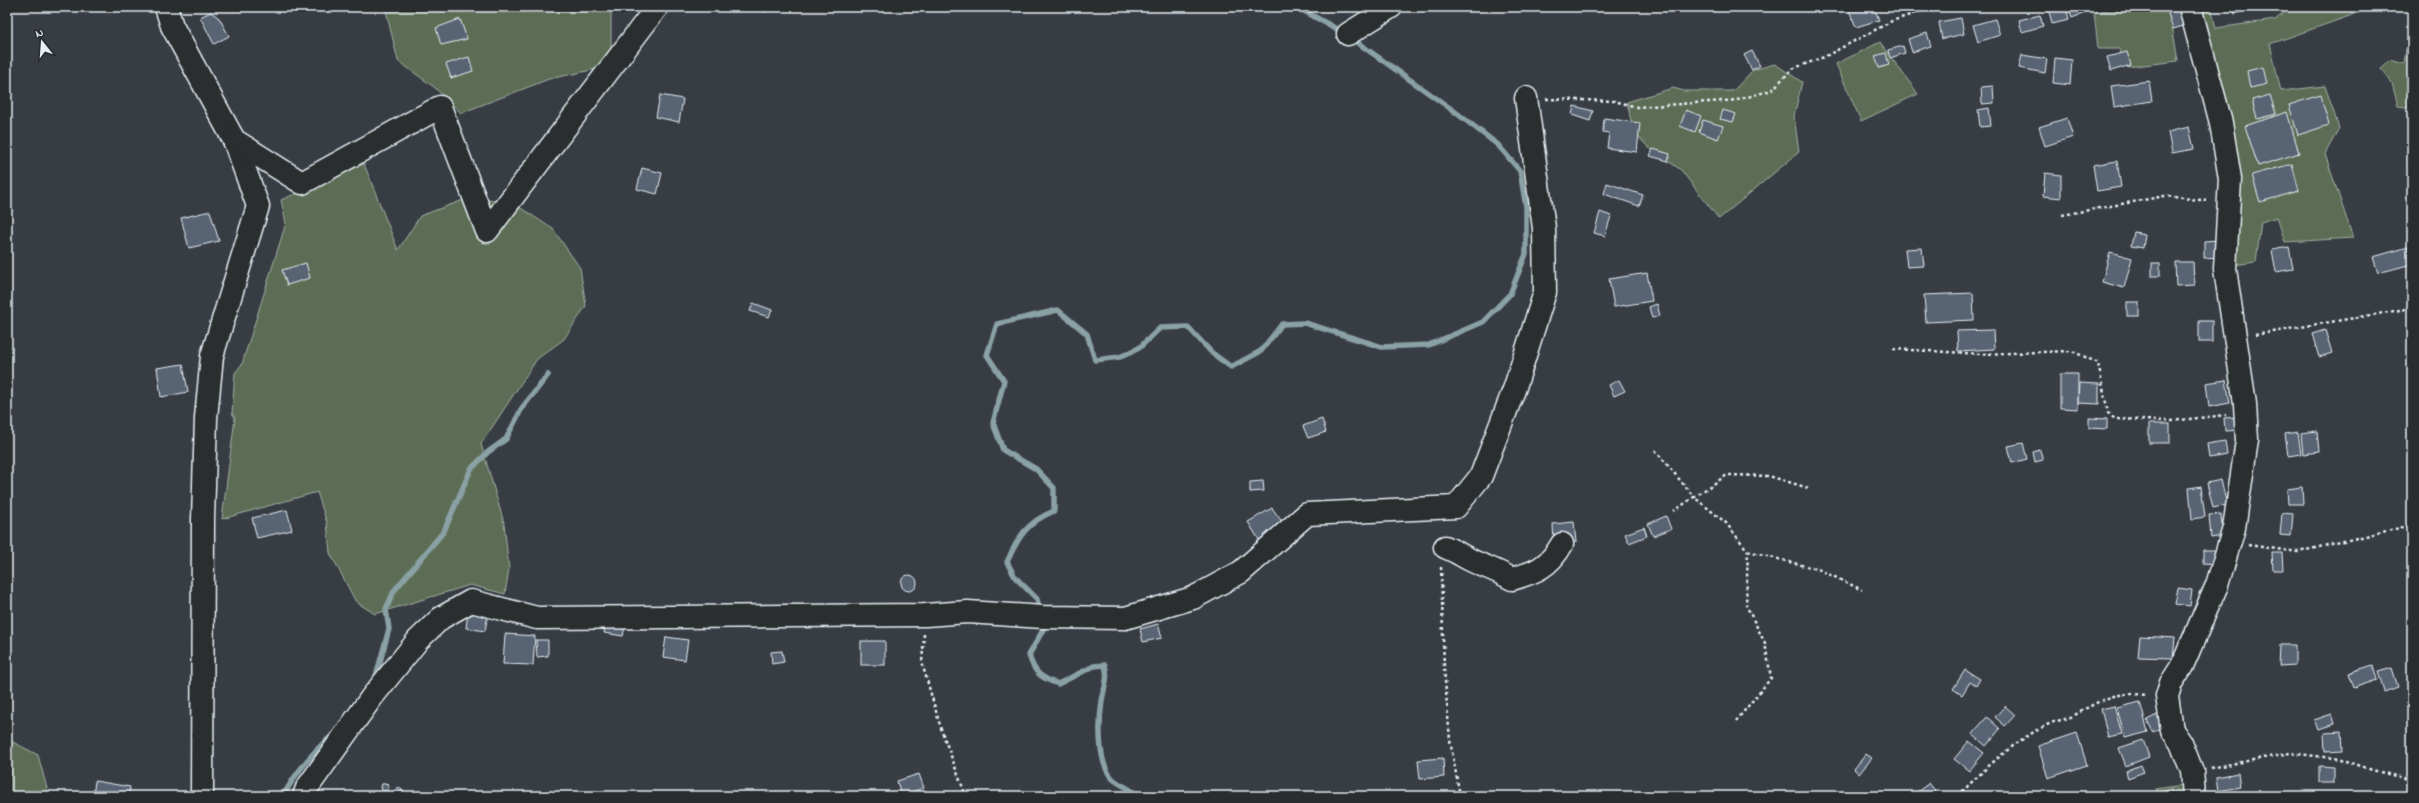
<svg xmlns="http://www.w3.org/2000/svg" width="2419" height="803" font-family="'Indie Flower',sans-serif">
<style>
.green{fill:#5d6d55;stroke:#a2afa6}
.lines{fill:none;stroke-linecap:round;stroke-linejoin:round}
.stream{stroke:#8aa1a5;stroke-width:5.5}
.building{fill:#586373;stroke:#e8f1f8}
.minor-casing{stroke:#e8f1f8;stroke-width:25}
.path{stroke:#e8f1f8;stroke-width:2.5;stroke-dasharray:3 3;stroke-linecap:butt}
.minor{stroke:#2a2d2e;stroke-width:22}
</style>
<rect width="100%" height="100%" fill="#383d43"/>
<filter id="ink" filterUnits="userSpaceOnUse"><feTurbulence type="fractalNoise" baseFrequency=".025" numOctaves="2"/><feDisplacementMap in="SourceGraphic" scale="8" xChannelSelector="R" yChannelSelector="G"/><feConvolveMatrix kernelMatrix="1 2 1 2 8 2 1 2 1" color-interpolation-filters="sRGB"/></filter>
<g filter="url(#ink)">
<!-- green -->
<g class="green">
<path d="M385,7H611V66L549,79L461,113L434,87L398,61Z"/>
<path d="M2131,7H2169L2178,61L2127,67L2119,49H2098L2094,12Z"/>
<path d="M2190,7H2211L2216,28L2275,20L2291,7H2375L2270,44L2281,91L2325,86L2339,128L2325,154L2353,238L2285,242L2277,217L2261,222L2256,262L2234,265V220Z"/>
<path d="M1880,42L1918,94L1861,121L1836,64Z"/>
<path d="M2412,46V108L2398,106L2392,83L2381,69L2389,60L2404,64L2406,49Z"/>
<path d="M1775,64L1802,82L1794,116L1799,152L1719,219L1681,170L1648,147L1633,131L1627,102L1673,88L1684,91H1733L1753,70Z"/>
<path d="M364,164L398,250L420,216L469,198L513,203L553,229L580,268L586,306L564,339L537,359L481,444L504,523L509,569L505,594L470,585L375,614L356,602L330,553L327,523L317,492L222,519L235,418L232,413L235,373L242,364L286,223L281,200Z"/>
<path d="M7,739L38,755L49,796H7Z"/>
<path d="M2189,784L2192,796H2158L2156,789Z"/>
</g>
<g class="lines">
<!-- stream -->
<g class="stream">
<path d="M1297,7L1344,33"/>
<path d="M1040,612L1037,599L1015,577L1007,562C1018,537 1027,522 1054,511V488L1036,469L1003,450L993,423L1004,381L987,355L997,324L1058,310L1087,334L1095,360L1120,357L1139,348L1160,328L1188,327L1212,353L1231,367L1261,351L1282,324L1305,323L1382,347L1429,345L1483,322L1510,294L1526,254V207L1520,171L1498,145L1454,111L1351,38"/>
<path d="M1043,622L1044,628L1029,655C1034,673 1041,678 1058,684L1094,666L1105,665C1109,680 1104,686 1102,701C1099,721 1097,764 1113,779C1121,786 1131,788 1138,796"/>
<path d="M375,680L389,629L386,609L394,591L444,531L471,469L488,452L506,439L522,408L548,375"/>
<path d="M283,796C297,771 312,752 334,734"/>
</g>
</g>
<!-- building -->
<g class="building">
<path d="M762,7H779L764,12Z"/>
<path d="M1858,7H1874L1879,20L1856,27L1849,10Z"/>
<path d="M2048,7H2066L2069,20L2052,24Z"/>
<path d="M2068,7H2082L2085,13L2072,18Z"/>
<path d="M2233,7H2256L2235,14Z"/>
<path d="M2183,9L2187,25L2173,29L2168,13Z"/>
<path d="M211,12L219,18L229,36L214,44L200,17Z"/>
<path d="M2040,15L2043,26L2022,32L2019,20Z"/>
<path d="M1961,18L1964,34L1942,39L1939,22Z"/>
<path d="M460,19L467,39L441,45L436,28Z"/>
<path d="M1995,19L2000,35L1978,42L1973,25Z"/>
<path d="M1927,33L1931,46L1912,52L1908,39Z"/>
<path d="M1903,46L1905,53L1890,58L1888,50Z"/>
<path d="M1752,51L1760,66L1752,70L1744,55Z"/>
<path d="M2127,52L2131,65L2111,71L2107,57Z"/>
<path d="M1886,53L1889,65L1879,68L1875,56Z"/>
<path d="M2022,55L2047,59L2045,73L2019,68Z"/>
<path d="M469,57L473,71L451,78L446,64Z"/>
<path d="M2055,58L2072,60L2070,85L2053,83Z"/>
<path d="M2263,67L2267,84L2250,88L2247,71Z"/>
<path d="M2149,81L2152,101L2114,107L2111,86Z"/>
<path d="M1993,86L1994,103L1982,104L1981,87Z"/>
<path d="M660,95L683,99L679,122L656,117Z"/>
<path d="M2270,95L2276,114L2257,119L2252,100Z"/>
<path d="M2320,95L2329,125L2298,135L2289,105Z"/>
<path d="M1574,106L1593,111L1590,121L1572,115Z"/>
<path d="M1989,108L1991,126L1980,127L1978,110Z"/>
<path d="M1686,110L1701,116L1695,132L1680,126Z"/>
<path d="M1723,110L1736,114L1733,122L1720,119Z"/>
<path d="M2287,112L2299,153L2258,166L2245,126Z"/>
<path d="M1604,118L1640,123L1637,152L1607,148L1609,133L1603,132Z"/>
<path d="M2067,118L2073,137L2045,146L2039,127Z"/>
<path d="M1703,120L1723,126L1718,139L1699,132Z"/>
<path d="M2189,127L2194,149L2172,153L2168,132Z"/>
<path d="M1653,149L1670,154L1668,161L1650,156Z"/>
<path d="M2117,161L2121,187L2097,191L2093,165Z"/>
<path d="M2292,164L2299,191L2260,202L2252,175Z"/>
<path d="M642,168L662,173L657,194L637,189Z"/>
<path d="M2045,173L2061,175V198L2043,196Z"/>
<path d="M1607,183L1643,195L1639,206L1604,194Z"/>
<path d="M210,211L219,241L189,248L181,218Z"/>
<path d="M1600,212L1611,216L1605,236L1594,233Z"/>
<path d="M2134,232L2145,234L2143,248L2131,246Z"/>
<path d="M2219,240V257L2204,258V241Z"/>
<path d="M2412,246V264L2378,273L2373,257Z"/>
<path d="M2289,247L2293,269L2276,272L2272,250Z"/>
<path d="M1922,248L1924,266L1907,267L1905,249Z"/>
<path d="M2110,252L2132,258L2124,288L2102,282Z"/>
<path d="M2175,262H2193L2194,285L2176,286Z"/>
<path d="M306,263L310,278L287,285L282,270Z"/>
<rect x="2152" y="263" width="8" height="13"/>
<path d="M1647,273L1652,301L1614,307L1609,279Z"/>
<path d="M1973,293L1974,320L1926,322L1924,295Z"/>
<rect x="2127" y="302" width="12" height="14"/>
<path d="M753,303L772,310L769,317L750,311Z"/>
<path d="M1657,304L1660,316L1652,318L1649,307Z"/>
<rect x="2199" y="321" width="13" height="21"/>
<path d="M1993,330L1994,349L1958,351L1957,331Z"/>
<path d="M2325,330L2332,353L2319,357L2312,334Z"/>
<path d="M183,364L188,392L161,397L157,368Z"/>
<path d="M2060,374H2078V409L2060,408Z"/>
<path d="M1619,380L1625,391L1614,396L1609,385Z"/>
<path d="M2226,380L2230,403L2209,407L2206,383Z"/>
<path d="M2079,383L2099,384V404L2078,403Z"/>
<path d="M2240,417L2241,430L2225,431L2224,418Z"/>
<path d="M2089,418L2107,419V429L2089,428Z"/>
<path d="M1322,419L1326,432L1308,438L1303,426Z"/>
<rect x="2149" y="424" width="21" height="19"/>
<path d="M2317,431L2319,452L2303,454L2301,433Z"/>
<path d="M2298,432L2301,454L2288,456L2285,434Z"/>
<path d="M2225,441L2227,455L2209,458L2207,444Z"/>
<path d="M2023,443L2027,459L2012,463L2008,446Z"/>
<path d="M2040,450L2043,460L2035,462L2033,452Z"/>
<path d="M2221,480L2227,505L2213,508L2207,483Z"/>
<path d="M1263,481L1264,491L1250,492V482Z"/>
<path d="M2201,486L2205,517L2192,519L2189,488Z"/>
<path d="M2302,487L2303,504H2288L2287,489Z"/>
<path d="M1272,508L1286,527L1261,543L1248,522Z"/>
<path d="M287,510L292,530L257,538L252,518Z"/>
<path d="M2282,513L2293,514L2291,536L2280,535Z"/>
<path d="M2221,514L2223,536L2211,538L2209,515Z"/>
<path d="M1666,516L1671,529L1653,536L1648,524Z"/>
<path d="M1574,522L1576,542L1554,545L1553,524Z"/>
<path d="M1644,527L1647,536L1629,543L1625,534Z"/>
<path d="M2203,550H2218L2217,564L2203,563Z"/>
<path d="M2272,553H2282L2283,570H2273Z"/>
<circle cx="909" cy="583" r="8"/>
<path d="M2178,588L2192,590L2190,606L2175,604Z"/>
<path d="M468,612L488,614L485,631L466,628Z"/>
<path d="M606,623L625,626L623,636L604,633Z"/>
<path d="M1158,624L1162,638L1143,642L1140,629Z"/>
<path d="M505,634L535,636L533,665L503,664Z"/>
<path d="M2140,636L2175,638L2173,658L2138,657Z"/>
<path d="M666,637L688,640L685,660L663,657Z"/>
<path d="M536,640H548V656L537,657Z"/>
<rect x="861" y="641" width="24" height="24"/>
<path d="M2280,645H2295V665L2279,666Z"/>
<path d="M782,651L784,662L772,664L771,652Z"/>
<path d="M2373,665L2377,680L2353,688L2348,673Z"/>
<path d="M2392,668L2398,687L2384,692L2378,672Z"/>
<path d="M1965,670L1980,679L1976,686L1970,682L1962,695L1953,689Z"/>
<path d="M2140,702L2148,732L2125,738L2117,708Z"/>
<path d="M2005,706L2015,715L2005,726L1995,717Z"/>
<path d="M2114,706L2122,734L2108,737L2101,709Z"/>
<path d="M2159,714L2164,727L2153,732L2147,720Z"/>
<path d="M2332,714L2335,724L2318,729L2314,720Z"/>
<path d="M1987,717L2000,729L1986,746L1972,734Z"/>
<path d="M2342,731L2343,751L2325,752L2324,732Z"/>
<path d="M2077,733L2087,765L2048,778L2038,746Z"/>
<path d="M2143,740L2149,757L2126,766L2119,748Z"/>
<path d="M1969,741L1984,753L1969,771L1954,759Z"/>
<path d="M1866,754L1872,758L1859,774L1854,769Z"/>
<path d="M1443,758L1444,777L1420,779L1418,760Z"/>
<path d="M2141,765L2144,772L2128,778L2126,771Z"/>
<path d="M2319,766L2334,767V783H2319Z"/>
<path d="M2238,773L2240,787L2218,791L2216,777Z"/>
<path d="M919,774L924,788L901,795L897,781Z"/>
<path d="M95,781L130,787L129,796H93Z"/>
<circle cx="385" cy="787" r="4"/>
<path d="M1929,783L1939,796H1912Z"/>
<circle cx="399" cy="792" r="4.5"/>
<path d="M2172,789L2173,796H2162L2161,792Z"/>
<path d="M2245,792V796H2220V795Z"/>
</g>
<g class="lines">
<defs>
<g id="minor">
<path d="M166,7L172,26L234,140L258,206L212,356L206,418L203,519L202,796"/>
<path d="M2190,7L2221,123L2230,179L2225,269L2245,404L2247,440L2234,528L2217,585L2182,666L2171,683L2167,696L2172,730L2181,743L2192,771L2194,796"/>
<path d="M1348,34L1391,7"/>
<path d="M234,140L302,183L440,107L487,231L657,7"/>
<path d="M1445,547C1458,552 1465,558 1477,563C1489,568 1500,572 1512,579C1536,572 1549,567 1562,544"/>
<path d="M304,796L307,788L372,697L418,640L441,618L471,601L537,618L925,615L968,612L1043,617L1125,618L1193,598L1241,572L1307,514L1456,507L1481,476L1515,387L1545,292L1544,228L1526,98"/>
</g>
</defs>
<!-- minor casing -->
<use href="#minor" class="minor-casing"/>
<!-- path -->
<g class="path">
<path d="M1546,99L1614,101L1637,107L1737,100L1772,90L1792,69L1824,57L1892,21L1933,7"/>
<path d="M2062,215L2165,196L2209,201"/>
<path d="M2255,335L2412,308"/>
<path d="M1893,349L1982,354L2072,351L2098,363L2108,413L2115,419L2171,421L2226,415"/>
<path d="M1655,450L1694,497L1674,511"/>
<path d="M2248,545L2298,552L2412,525"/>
<path d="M1748,551L1820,570L1862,590"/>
<path d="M1441,567L1444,668L1450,740L1460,796"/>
<path d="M924,634L922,663L942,732L966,796"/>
<path d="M1736,721L1771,678L1765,643L1746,605L1748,551L1726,523L1694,497L1727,475L1769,476L1808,488"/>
<path d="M2210,768L2290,753L2341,759L2372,770L2412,780"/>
<path d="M1958,796C1984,769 2015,740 2049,724C2057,720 2065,720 2073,716C2101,700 2113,691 2147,695"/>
</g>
<!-- minor -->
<use href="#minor" class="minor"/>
</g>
</g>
<!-- margin -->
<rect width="2419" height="803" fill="none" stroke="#2a2d2e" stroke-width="24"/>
<rect x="12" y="12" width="2395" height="779" fill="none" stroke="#e8f1f8" stroke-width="1.5" filter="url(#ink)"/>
<!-- north arrow -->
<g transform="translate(42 42) rotate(343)" stroke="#2a2d2e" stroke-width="3" paint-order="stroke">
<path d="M0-3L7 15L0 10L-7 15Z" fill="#e8f1f8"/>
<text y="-6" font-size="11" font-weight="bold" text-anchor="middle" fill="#e8f1f8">N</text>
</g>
</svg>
